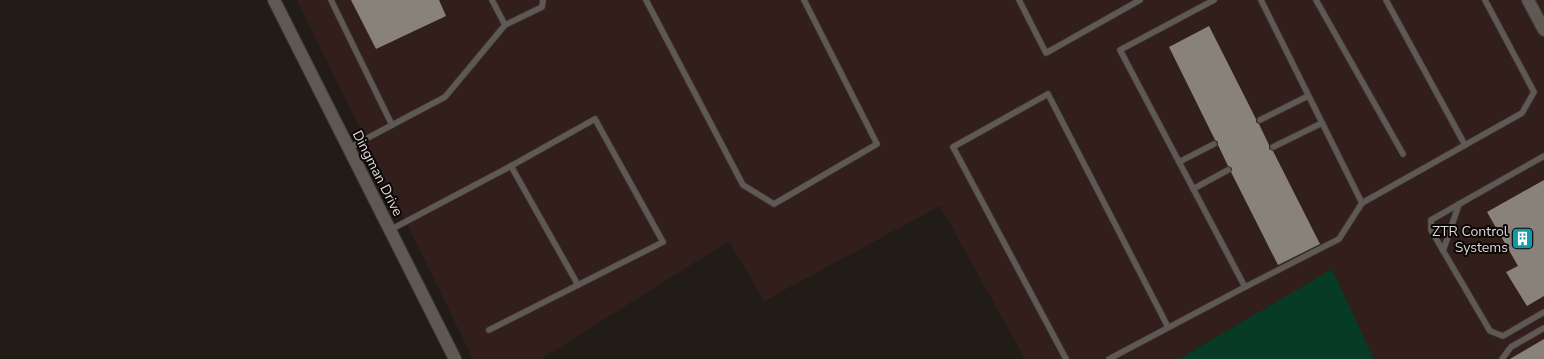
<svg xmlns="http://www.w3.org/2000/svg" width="1544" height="359" font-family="'Nunito Sans',sans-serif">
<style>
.industrial{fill:#321f1c}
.green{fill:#083b25}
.building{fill:#89827b}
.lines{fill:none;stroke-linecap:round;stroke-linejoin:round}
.lane-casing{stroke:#3e3936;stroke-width:7}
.secondary-casing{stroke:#3e3936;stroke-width:14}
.lane{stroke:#605953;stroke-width:5.5}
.secondary{stroke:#605953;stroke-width:12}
.labels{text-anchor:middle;stroke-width:4;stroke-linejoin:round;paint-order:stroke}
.street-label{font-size:14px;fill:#dcd8d4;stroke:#0a0706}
.poi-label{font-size:14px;fill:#dcd8d4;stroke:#0a0706;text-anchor:end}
</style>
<rect width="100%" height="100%" fill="#221c17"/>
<!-- industrial -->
<path class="industrial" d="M297,0H1544V359H1374L1332,269L1179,359H1025L940,206L764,301L729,241L541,359H473Z"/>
<!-- green -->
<path class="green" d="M1332,269L1374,359H1179Z"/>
<!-- building -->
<g class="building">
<path d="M351,0H439L446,16L376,49Z"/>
<path d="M1209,26L1256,119V122L1259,124L1269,145V149L1273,151L1320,244L1278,265L1231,172L1232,168L1228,166L1218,145V142L1215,140L1169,47Z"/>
<path d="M1544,180V296L1527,306L1506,272L1518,266L1487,212Z"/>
<path d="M1544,339V359H1510Z"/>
</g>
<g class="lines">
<defs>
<g id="lane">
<path d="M331,0L392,125L349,148"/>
<path d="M492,0L505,25"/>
<path d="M646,0L743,185L774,204L877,144L804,0"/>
<path d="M1019,0L1046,53L1140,0"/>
<path d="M1214,0L1120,50L1245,287L1339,239L1362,203L1261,0"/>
<path d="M1316,0L1403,154"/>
<path d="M1386,0L1465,145"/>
<path d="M1260,120L1308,96"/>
<path d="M392,125L445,97L505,25L542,7L543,0"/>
<path d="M1273,147L1322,123"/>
<path d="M1544,156L1431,220V230L1490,331L1503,336L1544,312"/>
<path d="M1179,162L1214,144"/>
<path d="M511,166L578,285"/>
<path d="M1193,189L1228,170"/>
<path d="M1362,203L1522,113L1534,92L1485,0"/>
<path d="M390,230L511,166L595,119L663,242L489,330"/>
<path d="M1443,251L1459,204"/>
<path d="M1066,359L953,147L1048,94L1168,327"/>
<path d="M1109,359L1245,287"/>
<path d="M1502,359L1511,347L1544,328"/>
</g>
<g id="secondary">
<path d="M274,0L455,359"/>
<path d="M1528,0L1544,30"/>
</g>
</defs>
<!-- lane casing -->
<use href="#lane" class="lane-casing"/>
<!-- secondary casing -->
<use href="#secondary" class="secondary-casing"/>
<!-- lane -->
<use href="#lane" class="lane"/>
<!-- secondary -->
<use href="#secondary" class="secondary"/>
</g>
<!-- icons -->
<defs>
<symbol id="building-square" viewBox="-11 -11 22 22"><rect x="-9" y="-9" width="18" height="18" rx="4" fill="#0f9aa8" stroke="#0a0706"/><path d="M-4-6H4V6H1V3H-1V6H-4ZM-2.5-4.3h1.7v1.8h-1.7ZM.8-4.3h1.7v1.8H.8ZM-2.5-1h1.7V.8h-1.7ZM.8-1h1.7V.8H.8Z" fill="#fff"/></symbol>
</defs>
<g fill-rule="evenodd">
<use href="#building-square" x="1510" y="226" width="25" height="25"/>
</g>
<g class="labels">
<!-- street labels -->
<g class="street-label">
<text transform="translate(378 173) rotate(63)" y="5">Dingman Drive</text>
</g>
<!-- poi labels -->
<g class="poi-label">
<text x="1508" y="236">ZTR Control<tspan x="1508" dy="16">Systems</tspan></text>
</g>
</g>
</svg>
